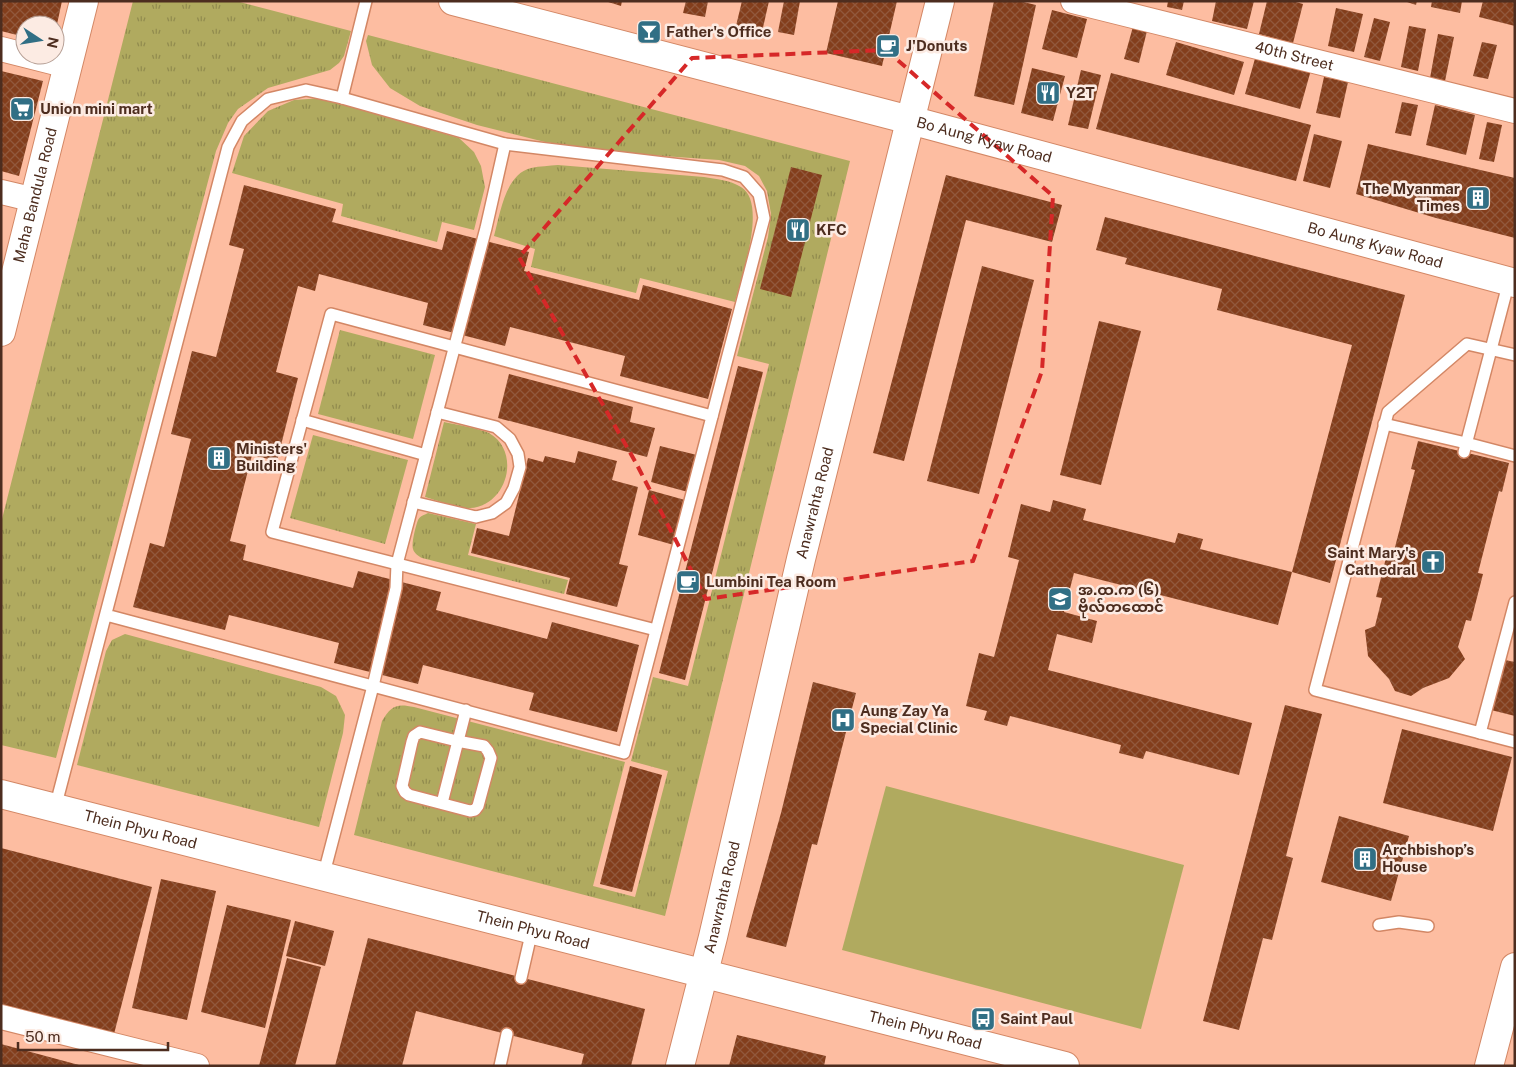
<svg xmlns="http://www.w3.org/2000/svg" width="1516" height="1067" font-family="'Public Sans','Noto Sans Myanmar',sans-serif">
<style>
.grass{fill:url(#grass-tufts)}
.park{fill:#b0aa5f}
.building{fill:url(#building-cross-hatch)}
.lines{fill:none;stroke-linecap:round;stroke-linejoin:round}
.lane-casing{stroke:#d38765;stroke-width:14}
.street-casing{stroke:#d38765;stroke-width:26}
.secondary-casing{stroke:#d38765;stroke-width:30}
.primary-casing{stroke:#d38765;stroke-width:30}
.lane{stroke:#fff;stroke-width:11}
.street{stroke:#fff;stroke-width:24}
.secondary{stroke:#fff;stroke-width:28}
.primary{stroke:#fff;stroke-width:28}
.marked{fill:none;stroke:#d62828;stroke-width:4;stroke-dasharray:10 6;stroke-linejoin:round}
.labels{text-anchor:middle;stroke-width:5;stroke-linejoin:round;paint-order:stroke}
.poi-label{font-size:15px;font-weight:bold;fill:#4d2d1f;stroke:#fcebe3;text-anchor:start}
.street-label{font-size:15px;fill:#4d2d1f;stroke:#fcebe3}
</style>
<defs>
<pattern id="grass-tufts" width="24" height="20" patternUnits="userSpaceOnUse" patternTransform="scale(1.25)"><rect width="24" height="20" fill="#b0aa5f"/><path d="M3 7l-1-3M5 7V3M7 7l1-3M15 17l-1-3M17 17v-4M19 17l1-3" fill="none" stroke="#918b4e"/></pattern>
<pattern id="building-cross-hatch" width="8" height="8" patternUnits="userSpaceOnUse" patternTransform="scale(1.25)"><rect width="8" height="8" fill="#833e1c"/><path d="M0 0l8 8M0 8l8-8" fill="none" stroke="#91583c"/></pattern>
</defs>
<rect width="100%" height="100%" fill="#fdbda1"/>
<!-- grass -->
<g class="grass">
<path d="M133,1H236L351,31L344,56L339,63L330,70L268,88L238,109L228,123L216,151L56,758L1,745V523Z"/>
<path d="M368,35L850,161L665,916L354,835L382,721C391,706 396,703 414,707L625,762L593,886L635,897L668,771L631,761L653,677L688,686L769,364L737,356L768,237L771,214L767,191L759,176L745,166L719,160L621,153L545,142L477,125L420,106L390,88L372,65L366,41Z"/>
<path d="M322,98L459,138L474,152L481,166L485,187L474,230L442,222L437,242L341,216L343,204L232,173L244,136L268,111L294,100Z"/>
<path d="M558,165L704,177C716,179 730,180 741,187C768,203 741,278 735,302L640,278L636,293L531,267L535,249L494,236C500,215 505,174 531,168C540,166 549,166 558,165Z"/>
<path d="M340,330L435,355L413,439L318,414Z"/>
<path d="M444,422C454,424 481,429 489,433C522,452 507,506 470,508C462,509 435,500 425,497Z"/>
<path d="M313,435L408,460L385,544L290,518Z"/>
<path d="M428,513L476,524L468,555L568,580L564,594L422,558C418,556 414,553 413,549C411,544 416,525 418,520C420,516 424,515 428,513Z"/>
<path d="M125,634L321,687L336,696L345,715L343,733L319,827L77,765L106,651L112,640Z"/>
</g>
<!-- park -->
<path class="park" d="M886,786L1184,865L1141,1029L842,950Z"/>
<!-- building -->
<g class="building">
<path d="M1,1H62L56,29L55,25H25V37L1,31Z"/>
<path d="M605,1H622L621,6Z"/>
<path d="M686,1H708L705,17L683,13Z"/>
<path d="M742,1H769L762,32L736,26Z"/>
<path d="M784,1H800L794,35L778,32Z"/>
<path d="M838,1H897L882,66L826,53Z"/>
<path d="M994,1H1019L1036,5L1014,105L974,96Z"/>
<path d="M1168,1H1184L1182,10L1167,7Z"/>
<path d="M1216,1H1254L1247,29L1212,21Z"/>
<path d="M1267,1H1292L1303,4L1293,43L1259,34Z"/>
<path d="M1404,1H1417L1416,5Z"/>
<path d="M1432,1H1462L1460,13L1431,7Z"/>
<path d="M1483,1H1515V26L1479,17Z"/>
<path d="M1336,8L1363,14L1354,52L1328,46Z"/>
<path d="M1052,10L1087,19L1077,58L1042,49Z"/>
<path d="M1374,18L1390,22L1380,61L1364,57Z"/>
<path d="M1134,23L1148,27L1139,63L1124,59Z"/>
<path d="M1409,26L1426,29L1418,71L1401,67Z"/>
<path d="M1438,34L1454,37L1445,81L1430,78Z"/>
<path d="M1176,42L1244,62L1234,95L1166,75Z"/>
<path d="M1482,42L1497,45L1488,79L1473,76Z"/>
<path d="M1256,55L1311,70L1300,109L1245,94Z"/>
<path d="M1032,68L1065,76L1053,121L1021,113Z"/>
<path d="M1081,70L1101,75L1088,129L1068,125Z"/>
<path d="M1,71L43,81L19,176L1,171Z"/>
<path d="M1111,73L1311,125L1296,181L1096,129Z"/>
<path d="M1324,77L1348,82L1340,118L1316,113Z"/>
<path d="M1402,102L1418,105L1411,136L1395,133Z"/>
<path d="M1435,105L1475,115L1466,155L1426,145Z"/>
<path d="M1487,122L1502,125L1494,162L1479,159Z"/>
<path d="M1314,134L1342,141L1330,188L1303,181Z"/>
<path d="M1368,144L1515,178V238L1436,218L1356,194Z"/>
<path d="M791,167L822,175L791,297L760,289Z"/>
<path d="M946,175L1062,205L1052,242L966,220L904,461L873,453Z"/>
<path d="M244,185L336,209L332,222L442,250L447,231L529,252L524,271L639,300L643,285L732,309L708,399L620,376L625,356L510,327L505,346L423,325L428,303L319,274L315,291L298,286L276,372L298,378L277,461L252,455L230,541L246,545L243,560L353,588L358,571L441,592L436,610L547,639L552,622L639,645L617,732L529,710L534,693L423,665L418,684L334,663L339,643L229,615L225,630L133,607L150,543L164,547L191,439L171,434L192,351L216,357L244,249L229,245Z"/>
<path d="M1105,217L1405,295L1330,583L1292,572L1278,625L1074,573L1064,612L1097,621L1092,643L1057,634L1048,670L1252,723L1239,775L1146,751L1143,759L1119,753L1121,745L1010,716L1007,726L984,720L987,711L966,706L979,653L994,657L1019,560L1008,557L1021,504L1050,512L1053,500L1086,509L1083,520L1175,543L1178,533L1203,539L1200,549L1292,572L1352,345L1217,310L1222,289L1125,264L1127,258L1096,250Z"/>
<path d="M982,266L1034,280L979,494L927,481Z"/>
<path d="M1099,321L1141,331L1101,485L1060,475Z"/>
<path d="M738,366L763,372L685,680L659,673Z"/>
<path d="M509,374L633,407L630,422L655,428L647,457L498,418Z"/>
<path d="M1418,441L1509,463L1502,492L1499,491L1478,573L1483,574L1471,621L1466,620L1458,647L1465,659L1449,678L1423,688L1411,696L1395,691L1389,679L1368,656L1365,630L1375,626L1382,598L1376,597L1388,550L1394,551L1415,470L1411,469Z"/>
<path d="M660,446L697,455L688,492L651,482Z"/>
<path d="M578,451L617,461L612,480L638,487L619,564L628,566L617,607L566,594L570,578L471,553L477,528L509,536L528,458L543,462L545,456L575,463Z"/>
<path d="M649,490L685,500L674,545L638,535Z"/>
<path d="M1505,660L1515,662V716L1491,710Z"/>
<path d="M813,682L856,693L817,845L812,844L786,947L746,937L781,813Z"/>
<path d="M1285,705L1322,714L1286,856L1293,858L1272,940L1263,938L1239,1030L1203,1021Z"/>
<path d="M1402,729L1512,757L1493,831L1383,803Z"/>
<path d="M630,766L662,775L632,892L600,884Z"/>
<path d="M1339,816L1409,836L1391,901L1321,882Z"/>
<path d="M1,848L152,887L114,1034L1,1004Z"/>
<path d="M161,879L216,891L187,1020L132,1008Z"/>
<path d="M227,905L291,920L265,1028L201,1012Z"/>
<path d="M295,921L334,931L325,966L286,956Z"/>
<path d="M368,938L645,1009L631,1066H581L584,1054L416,1011L402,1066H335Z"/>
<path d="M287,958L321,967L295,1066H259Z"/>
<path d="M737,1035L826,1056L824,1066H729Z"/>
<path d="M1,1044L79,1065V1066H1Z"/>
</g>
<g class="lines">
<defs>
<g id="lane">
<path d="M342,98L366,1"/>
<path d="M1515,355L1467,344L1388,412L1315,690L1515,742"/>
<path d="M302,420L426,455"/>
<path d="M1384,424L1466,443L1515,456"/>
<path d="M1464,452L1509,281"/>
<path d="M413,502L476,517L492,513L506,503L514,488L520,467L518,454L510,439L496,427L437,412"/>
<path d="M656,630L272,532L331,314L712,416"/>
<path d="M420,732L457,741L484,746L488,751L491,758L478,806L475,810L470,811L409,795L405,792L402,786L412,742L414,736Z"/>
<path d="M1480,733L1515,602"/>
<path d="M442,803L466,710"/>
<path d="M55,808L228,147L242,121L268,99L306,90L342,98L505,144L723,170L744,177L759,194L764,218L624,753L106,615"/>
<path d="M323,877L373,686L396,588L397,564L486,228L505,144"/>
<path d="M1379,925L1399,922L1428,926"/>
<path d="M521,978L532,930"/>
<path d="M500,1066L507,1034"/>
</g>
<g id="street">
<path id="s1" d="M1073,1L1515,111"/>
<path d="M1,49L68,66"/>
<path d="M1,192L35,200"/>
<path d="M1,1017L197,1066"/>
</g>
<g id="secondary">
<path id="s2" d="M453,1L910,120L1515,283"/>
<path id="s3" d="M680,1066L713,937L801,559L940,1"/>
</g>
<g id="primary">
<path id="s4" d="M1,332L84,1"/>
<path id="s5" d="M1,794L1065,1066"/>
<path d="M1489,1066L1515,967"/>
</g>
</defs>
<!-- lane casing -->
<use href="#lane" class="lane-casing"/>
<!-- street casing -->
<use href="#street" class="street-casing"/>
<!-- secondary casing -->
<use href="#secondary" class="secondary-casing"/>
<!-- primary casing -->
<use href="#primary" class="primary-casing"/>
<!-- lane -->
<use href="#lane" class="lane"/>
<!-- street -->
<use href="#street" class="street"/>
<!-- secondary -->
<use href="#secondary" class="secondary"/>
<!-- primary -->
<use href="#primary" class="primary"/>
</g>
<!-- marked area -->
<path class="marked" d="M886,50L1053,196L1042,371L973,561L706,599L636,463L519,257L692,58Z"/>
<!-- icons -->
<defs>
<symbol id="bar-square" viewBox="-11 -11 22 22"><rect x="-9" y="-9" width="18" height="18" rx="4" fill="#316f85" stroke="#fcebe3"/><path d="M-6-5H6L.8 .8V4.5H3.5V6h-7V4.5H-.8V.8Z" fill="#fff"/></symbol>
<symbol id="cafe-square" viewBox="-11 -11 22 22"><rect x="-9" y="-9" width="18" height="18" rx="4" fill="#316f85" stroke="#fcebe3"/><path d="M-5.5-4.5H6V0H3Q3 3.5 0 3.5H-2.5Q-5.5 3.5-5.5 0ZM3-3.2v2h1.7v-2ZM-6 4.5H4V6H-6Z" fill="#fff"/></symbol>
<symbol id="restaurant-square" viewBox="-11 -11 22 22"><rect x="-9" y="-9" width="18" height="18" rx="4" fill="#316f85" stroke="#fcebe3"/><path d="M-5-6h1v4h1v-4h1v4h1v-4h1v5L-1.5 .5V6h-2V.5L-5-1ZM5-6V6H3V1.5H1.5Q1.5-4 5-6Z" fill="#fff"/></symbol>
<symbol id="supermarket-square" viewBox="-11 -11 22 22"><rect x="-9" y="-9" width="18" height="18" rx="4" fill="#316f85" stroke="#fcebe3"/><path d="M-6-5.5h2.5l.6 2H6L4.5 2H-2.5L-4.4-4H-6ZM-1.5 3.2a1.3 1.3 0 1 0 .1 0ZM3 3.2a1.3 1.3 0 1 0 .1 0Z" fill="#fff"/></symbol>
<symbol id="building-square" viewBox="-11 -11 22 22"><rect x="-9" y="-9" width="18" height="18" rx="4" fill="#316f85" stroke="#fcebe3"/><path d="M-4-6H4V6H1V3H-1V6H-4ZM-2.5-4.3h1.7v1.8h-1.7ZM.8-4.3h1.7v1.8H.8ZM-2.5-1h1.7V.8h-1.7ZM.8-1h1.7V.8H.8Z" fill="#fff"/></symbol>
<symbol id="church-square" viewBox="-11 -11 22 22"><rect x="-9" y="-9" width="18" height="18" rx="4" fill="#316f85" stroke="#fcebe3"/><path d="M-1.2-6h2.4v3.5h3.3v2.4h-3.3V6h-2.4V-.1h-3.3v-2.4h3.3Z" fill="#fff"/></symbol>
<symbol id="school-square" viewBox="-11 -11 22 22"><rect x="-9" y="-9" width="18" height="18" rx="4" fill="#316f85" stroke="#fcebe3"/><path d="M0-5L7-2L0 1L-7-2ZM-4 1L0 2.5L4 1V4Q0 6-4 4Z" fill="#fff"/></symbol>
<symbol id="hospital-square" viewBox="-11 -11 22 22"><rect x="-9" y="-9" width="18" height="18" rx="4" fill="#316f85" stroke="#fcebe3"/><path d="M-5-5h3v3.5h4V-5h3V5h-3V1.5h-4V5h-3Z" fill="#fff"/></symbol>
<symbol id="bus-square" viewBox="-11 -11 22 22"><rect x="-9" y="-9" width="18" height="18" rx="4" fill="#316f85" stroke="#fcebe3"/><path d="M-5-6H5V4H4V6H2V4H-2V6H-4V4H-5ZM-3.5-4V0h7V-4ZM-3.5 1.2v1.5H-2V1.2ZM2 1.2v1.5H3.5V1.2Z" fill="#fff"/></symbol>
</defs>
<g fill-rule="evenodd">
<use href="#bar-square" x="635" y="18" width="28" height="28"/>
<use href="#cafe-square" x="874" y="32" width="28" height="28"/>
<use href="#restaurant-square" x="1034" y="79" width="28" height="28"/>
<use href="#supermarket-square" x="8" y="95" width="28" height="28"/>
<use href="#building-square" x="1464" y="184" width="28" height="28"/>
<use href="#restaurant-square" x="784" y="216" width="28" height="28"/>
<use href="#building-square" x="205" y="444" width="28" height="28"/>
<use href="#church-square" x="1419" y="548" width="28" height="28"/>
<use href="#cafe-square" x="674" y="568" width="28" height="28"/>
<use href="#school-square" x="1046" y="585" width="28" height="28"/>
<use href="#hospital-square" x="829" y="706" width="28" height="28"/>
<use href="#building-square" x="1351" y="845" width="28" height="28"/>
<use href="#bus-square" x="969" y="1005" width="28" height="28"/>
</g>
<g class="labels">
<!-- poi labels -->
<g class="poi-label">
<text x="666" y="37">Father's Office</text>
<text x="906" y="51">J'Donuts</text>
<text x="1066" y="98">Y2T</text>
<text x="40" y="114">Union mini mart</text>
<text x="1460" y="194" text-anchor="end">The Myanmar<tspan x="1460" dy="17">Times</tspan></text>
<text x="816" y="235">KFC</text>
<text x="236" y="454">Ministers'<tspan x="236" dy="17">Building</tspan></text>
<text x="1416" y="558" text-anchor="end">Saint Mary's<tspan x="1416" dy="17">Cathedral</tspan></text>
<text x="706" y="587">Lumbini Tea Room</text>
<text x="1078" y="595">အ.ထ.က (၆)<tspan x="1078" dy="17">ဗိုလ်တထောင်</tspan></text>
<text x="860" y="716">Aung Zay Ya<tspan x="860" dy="17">Special Clinic</tspan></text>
<text x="1382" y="855">Archbishop’s<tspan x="1382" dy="17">House</tspan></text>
<text x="1000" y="1024">Saint Paul</text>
</g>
<!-- street labels -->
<g class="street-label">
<text dy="5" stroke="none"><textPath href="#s1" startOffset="228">40th Street</textPath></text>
<text dy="5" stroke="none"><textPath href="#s2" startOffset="549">Bo Aung Kyaw Road</textPath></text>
<text dy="5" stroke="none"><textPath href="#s4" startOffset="141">Maha Bandula Road</textPath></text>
<text dy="5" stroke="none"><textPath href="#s2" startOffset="954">Bo Aung Kyaw Road</textPath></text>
<text dy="5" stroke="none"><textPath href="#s3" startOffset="579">Anawrahta Road</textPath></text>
<text dy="5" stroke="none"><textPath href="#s5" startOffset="144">Thein Phyu Road</textPath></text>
<text dy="5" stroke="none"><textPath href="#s3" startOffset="174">Anawrahta Road</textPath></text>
<text dy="5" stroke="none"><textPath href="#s5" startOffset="549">Thein Phyu Road</textPath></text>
<text dy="5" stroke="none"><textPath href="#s5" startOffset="954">Thein Phyu Road</textPath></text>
</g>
</g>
<!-- border -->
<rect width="1516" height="1067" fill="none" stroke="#4d2d1f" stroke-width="5"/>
<!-- north arrow -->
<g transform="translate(40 40) rotate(102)"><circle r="24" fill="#fcebe3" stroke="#b69f95"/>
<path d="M0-4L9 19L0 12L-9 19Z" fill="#316f85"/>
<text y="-8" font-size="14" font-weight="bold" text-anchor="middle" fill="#4d2d1f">N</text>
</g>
<!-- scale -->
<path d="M18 1042v8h150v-8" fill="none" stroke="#4d2d1f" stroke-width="2.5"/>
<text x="25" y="1042" font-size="15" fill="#4d2d1f" stroke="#fcebe3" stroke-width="4" paint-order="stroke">50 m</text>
</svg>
